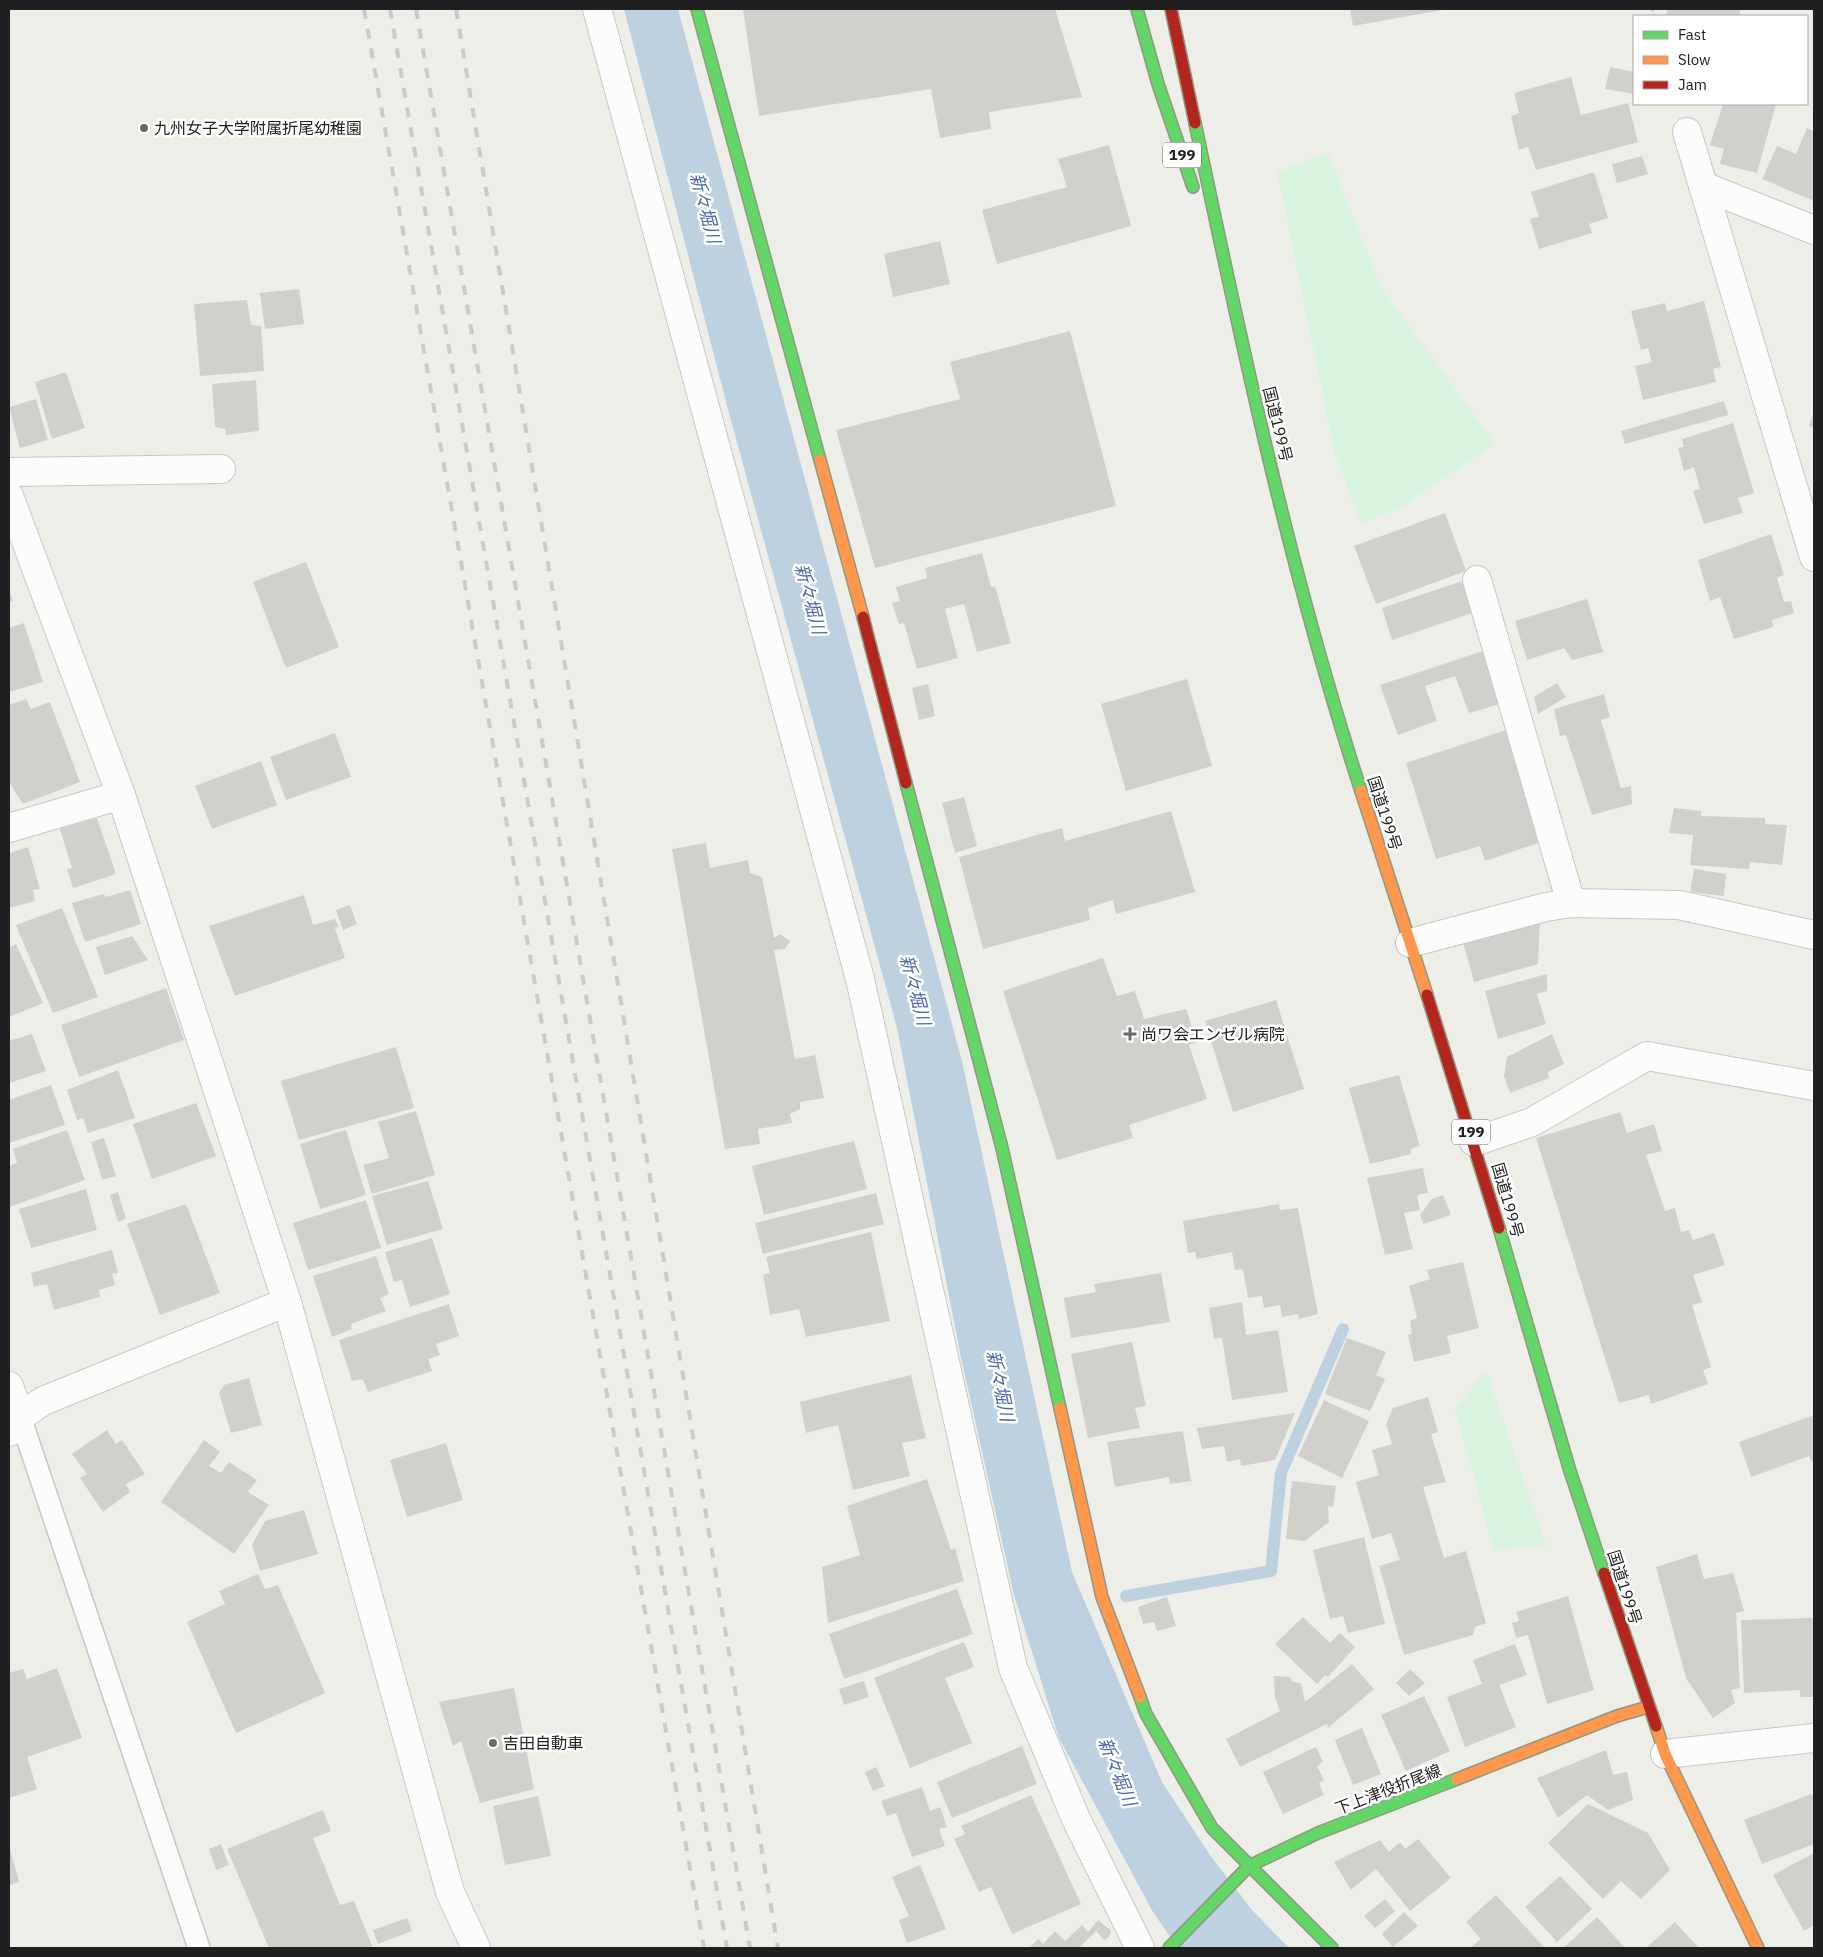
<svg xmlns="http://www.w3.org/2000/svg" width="1823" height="1957" font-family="'IBM Plex Sans','Noto Sans JP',sans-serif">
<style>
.park{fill:#d8f4df}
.water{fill:#bed1e0}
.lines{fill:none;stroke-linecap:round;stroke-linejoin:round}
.stream{stroke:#bed1e0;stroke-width:12}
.building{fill:#d1d0cc}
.lane-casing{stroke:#c7c7c5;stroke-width:24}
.street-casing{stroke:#c7c7c5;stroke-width:30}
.fast-casing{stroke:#919881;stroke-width:14}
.slow-casing{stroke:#919881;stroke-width:14}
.jam-casing{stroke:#919881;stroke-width:14}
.path{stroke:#d7cdc9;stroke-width:3;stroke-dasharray:2.5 2.5;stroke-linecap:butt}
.lane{stroke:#fcfcfc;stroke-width:21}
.street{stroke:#fcfcfc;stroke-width:28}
.fast{stroke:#63d668;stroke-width:11}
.slow{stroke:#ff974d;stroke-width:11}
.jam{stroke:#b3261e;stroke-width:11}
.rail{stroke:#cbcbca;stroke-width:4;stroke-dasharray:10 10;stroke-linecap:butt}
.poi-dot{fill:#686866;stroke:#fff;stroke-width:2}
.labels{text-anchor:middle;stroke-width:5;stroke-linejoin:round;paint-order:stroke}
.shield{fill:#fff;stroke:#636363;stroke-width:1}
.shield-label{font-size:15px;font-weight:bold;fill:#202020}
.poi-label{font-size:16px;fill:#202020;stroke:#fff;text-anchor:start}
.street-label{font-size:16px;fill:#202020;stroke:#fff}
.water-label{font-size:18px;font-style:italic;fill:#4f68ad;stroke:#fff}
</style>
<rect width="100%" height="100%" fill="#eeeee9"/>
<!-- park -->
<g class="park">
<path d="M1328,153L1381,287L1495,444L1397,510L1361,523L1335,454L1277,172Z"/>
<path d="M1486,1370L1546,1545L1494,1551L1455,1408Z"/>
</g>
<!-- water -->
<path class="water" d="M624,9H678L962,1061L1072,1572L1162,1782L1210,1855L1252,1910L1289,1948H1178L1153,1912L1059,1738L1014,1595L960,1353L897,1028L729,413Z"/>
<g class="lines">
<!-- stream -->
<path class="stream" d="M1126,1596L1271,1571L1281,1473L1343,1329"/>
</g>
<!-- building -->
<g class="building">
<path d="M743,9H1055L1082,97L989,112L991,129L940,138L931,89L759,116Z"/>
<path d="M1350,9H1442V10L1353,26Z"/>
<path d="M1668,9H1741L1739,16H1666Z"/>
<path d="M1610,67L1634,72V94L1605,89Z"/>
<path d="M1571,77L1581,115L1628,103L1638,142L1536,170L1528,147L1519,150L1511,116L1519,113L1514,93Z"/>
<path d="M1723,104H1776L1757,173L1720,164L1724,149L1710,145Z"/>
<path d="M1807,128L1814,131V201L1762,179L1777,146L1796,154Z"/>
<path d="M1109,145L1131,226L997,264L982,210L1067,187L1058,159Z"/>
<path d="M1642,156L1648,174L1617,183L1612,164Z"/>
<path d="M1594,172L1608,218L1589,224L1592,233L1539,249L1530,219L1539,217L1531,192Z"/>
<path d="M940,241L950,284L893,297L884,254Z"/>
<path d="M299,289L304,324L265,329L260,293Z"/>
<path d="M247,300L251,325L261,326L264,371L200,376L194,304Z"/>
<path d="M1704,301L1721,367L1713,369L1716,382L1643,400L1635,366L1652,362L1648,348L1641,350L1631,311L1665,303L1667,311Z"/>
<path d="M1070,331L1116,506L875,568L836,430L960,399L950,362Z"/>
<path d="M66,372L85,428L52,439L35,382Z"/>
<path d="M256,380L259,431L226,435V429L215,427L212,384Z"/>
<path d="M36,399L48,440L20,448L9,407Z"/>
<path d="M1724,401L1728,415L1625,444L1621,431Z"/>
<path d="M1814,411V428L1809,426Z"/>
<path d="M1733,423L1754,493L1738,498L1743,513L1704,524L1693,491L1700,489L1694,467L1684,471L1678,448L1684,447L1682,439Z"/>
<path d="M1445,513L1466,571L1376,604L1354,546Z"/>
<path d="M1771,534L1784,575L1777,578L1784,602L1791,601L1794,613L1772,620L1773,627L1734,639L1720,597L1710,601L1698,560Z"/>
<path d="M982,553L991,587L995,586L1011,643L977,652L964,604L945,609L958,658L917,669L904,623L899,624L892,603L900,601L896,587L927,578L925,568Z"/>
<path d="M306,562L339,647L286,668L253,582Z"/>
<path d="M1468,579L1478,611L1392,640L1382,608Z"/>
<path d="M9,590L13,601L9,602Z"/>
<path d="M1587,599L1603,652L1572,660L1564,648L1527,660L1515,621Z"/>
<path d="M24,623L43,682L9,692V628Z"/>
<path d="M1489,649L1507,702L1469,713L1455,676L1425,686L1437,721L1398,735L1380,685Z"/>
<path d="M1187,679L1212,766L1126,791L1101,704Z"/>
<path d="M1557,683L1566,697L1538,714L1534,697Z"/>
<path d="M928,684L935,716L919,720L912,688Z"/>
<path d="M1604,694L1610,717L1601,720L1621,788L1631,786L1632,804L1592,815L1566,735L1560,736L1554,709Z"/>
<path d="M26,699L31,709L50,702L80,782L23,804L9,782V705Z"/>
<path d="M1509,729L1550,839L1485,861L1480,846L1436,859L1406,763Z"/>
<path d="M335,733L351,777L286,800L270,757Z"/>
<path d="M261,761L277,805L212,829L195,786Z"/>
<path d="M964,797L977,846L955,853L942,803Z"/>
<path d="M1674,808L1701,811V816L1765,818V824L1787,825L1782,865L1750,862L1749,869L1690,865L1693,835L1669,833Z"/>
<path d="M1171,811L1195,892L1116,914L1113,900L1088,908L1090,920L983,949L959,857L1062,828L1065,841Z"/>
<path d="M97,818L116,874L73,888L67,869L72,868L60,829Z"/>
<path d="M706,843L710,868L748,860L750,873L762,877L774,938L780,934L790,941L785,949L774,950L795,1059L815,1055L824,1098L800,1102V1109L790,1114L792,1123L758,1129L760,1144L725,1149L672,849Z"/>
<path d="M28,847L40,889L33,890L35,901L9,908V853Z"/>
<path d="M1694,869L1726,874L1724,896L1690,892Z"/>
<path d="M130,890L141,924L85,942L72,903L103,894L106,897Z"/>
<path d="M304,895L313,925L335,919L339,927L335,928L345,958L235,996L209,926Z"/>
<path d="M350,905L357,924L343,930L336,910Z"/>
<path d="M62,908L98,997L53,1013L16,925Z"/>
<path d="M1540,916L1538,964L1474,982L1462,938Z"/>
<path d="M132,936L148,960L105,975L96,947Z"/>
<path d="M16,944L43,1003L9,1017V948Z"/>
<path d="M1103,958L1117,996L1135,991L1144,1019L1186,1009L1197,1042L1189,1045L1207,1099L1129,1125L1133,1138L1057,1160L1003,991Z"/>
<path d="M1547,974V991L1537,994L1546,1024L1498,1039L1485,991Z"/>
<path d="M166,988L184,1040L79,1077L61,1025Z"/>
<path d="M1276,1000L1304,1089L1233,1112L1205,1021Z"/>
<path d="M32,1034L46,1071L9,1083V1041Z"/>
<path d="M1552,1034L1564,1064L1548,1072L1549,1078L1510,1093L1504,1076L1507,1057Z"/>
<path d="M396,1047L414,1108L299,1140L281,1081Z"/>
<path d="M118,1070L135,1118L88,1133L83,1118L77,1120L67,1090Z"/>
<path d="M1399,1075L1420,1146L1410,1149L1411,1154L1370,1164L1349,1088Z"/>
<path d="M51,1085L65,1125L9,1143V1100Z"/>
<path d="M196,1103L216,1156L152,1179L133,1124Z"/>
<path d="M416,1111L435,1175L372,1194L363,1165L389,1158L378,1122Z"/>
<path d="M1620,1112L1627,1133L1654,1124L1662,1151L1646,1155L1665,1211L1675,1208L1681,1232L1689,1230L1693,1240L1714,1233L1725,1265L1693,1275L1702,1302L1692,1305L1711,1367L1703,1370L1708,1384L1651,1404L1649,1395L1619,1403L1536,1138Z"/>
<path d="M67,1130L85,1180L9,1207V1166L17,1163L13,1149Z"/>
<path d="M346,1130L366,1195L320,1209L300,1144Z"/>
<path d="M104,1138L116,1176L102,1180L91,1142Z"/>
<path d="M854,1141L867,1189L764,1215L752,1166Z"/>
<path d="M1423,1168L1428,1193L1417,1195L1420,1210L1404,1213L1413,1249L1385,1255L1367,1178Z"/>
<path d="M428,1181L443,1229L387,1245L372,1196Z"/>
<path d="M86,1189L97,1230L31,1248L19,1209Z"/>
<path d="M118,1192L126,1219L118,1222L110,1195Z"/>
<path d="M876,1193L884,1224L763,1254L755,1223Z"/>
<path d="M1443,1195L1451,1215L1423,1224L1420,1215L1432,1199Z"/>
<path d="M366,1200L381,1248L308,1270L293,1223Z"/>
<path d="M186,1204L220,1293L160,1315L127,1224Z"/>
<path d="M1279,1204L1280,1210L1298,1208L1318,1314L1299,1319L1298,1314L1282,1317L1280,1305L1264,1308L1262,1296L1248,1298L1243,1269L1235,1270L1232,1252L1197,1259L1195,1252L1188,1253L1183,1221Z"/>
<path d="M871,1232L890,1321L806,1337L799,1309L770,1315L763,1275L770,1273L766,1257Z"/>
<path d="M432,1238L450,1294L410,1307L402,1280L394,1282L385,1252Z"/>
<path d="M112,1250L118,1273L112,1274L115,1285L99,1290L100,1297L54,1310L47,1284L34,1287L31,1273Z"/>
<path d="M376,1256L389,1294L380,1298L386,1311L351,1324L352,1329L332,1337L313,1276Z"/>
<path d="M1463,1262L1479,1328L1447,1336L1451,1353L1414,1362L1408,1335L1412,1334L1410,1321L1417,1318L1409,1286L1430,1279L1427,1270Z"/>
<path d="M1161,1273L1170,1322L1071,1338L1064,1298L1096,1292L1094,1284Z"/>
<path d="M1242,1302L1246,1335L1278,1330L1288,1392L1232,1400L1222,1338L1214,1339L1209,1308Z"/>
<path d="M449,1304L459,1336L436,1344L440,1355L428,1359L432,1371L368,1392L363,1379L352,1381L339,1340Z"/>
<path d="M1347,1338L1386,1352L1376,1375L1385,1379L1370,1411L1325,1394Z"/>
<path d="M1132,1342L1146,1406L1135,1408L1140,1428L1088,1438L1071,1354Z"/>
<path d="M911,1375L926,1438L902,1443L910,1476L853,1490L838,1425L806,1433L800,1402Z"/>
<path d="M249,1378L262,1425L231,1433L219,1393L224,1385Z"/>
<path d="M1428,1397L1438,1432L1431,1434L1446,1482L1423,1487L1444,1558L1466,1551L1486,1623L1475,1627L1473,1635L1404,1655L1379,1566L1400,1560L1391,1533L1372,1539L1356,1482L1379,1475L1372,1450L1392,1444L1386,1424L1393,1408Z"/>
<path d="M1324,1400L1369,1421L1342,1478L1298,1456Z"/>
<path d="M1295,1413L1275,1460L1241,1466L1240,1459L1227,1462L1224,1446L1202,1449L1197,1428Z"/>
<path d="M1814,1415V1466L1809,1456L1751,1477L1739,1442Z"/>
<path d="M107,1430L116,1444L122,1440L145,1474L126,1484L130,1492L103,1512L80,1478L87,1474L72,1454Z"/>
<path d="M1183,1431L1191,1481L1170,1484L1169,1477L1115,1487L1107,1442Z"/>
<path d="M204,1440L220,1452L209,1466L221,1473L229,1462L257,1480L248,1492L269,1505L234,1554L161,1502Z"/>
<path d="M446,1443L463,1500L407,1517L390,1460Z"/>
<path d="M927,1479L951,1550L955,1548L964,1581L828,1623L822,1567L860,1555L847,1506Z"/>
<path d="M1292,1481L1336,1486L1333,1507L1328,1506L1329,1522L1305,1541L1286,1539Z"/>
<path d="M304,1510L318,1554L260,1571L252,1545L265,1521Z"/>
<path d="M1364,1537L1385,1624L1348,1633L1343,1616L1330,1619L1313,1550Z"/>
<path d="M1697,1554L1704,1579L1733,1573L1744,1611L1736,1613L1740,1688L1731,1690L1735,1703L1713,1718L1686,1678L1656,1567Z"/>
<path d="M258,1574L265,1589L278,1585L325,1693L236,1733L187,1622L225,1604L219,1591Z"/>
<path d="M957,1589L973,1634L844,1679L829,1634Z"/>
<path d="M1568,1596L1594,1690L1547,1704L1528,1635L1516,1638L1512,1623L1519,1621L1516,1612Z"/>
<path d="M1167,1597L1176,1626L1157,1631L1154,1622L1143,1624L1138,1607Z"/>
<path d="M1303,1617L1330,1643L1340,1633L1355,1647L1328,1677L1325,1675L1317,1684L1275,1644Z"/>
<path d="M1814,1618V1697H1800V1690L1744,1693L1741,1620Z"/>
<path d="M964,1642L974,1667L945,1678L972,1743L910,1768L874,1678Z"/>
<path d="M1515,1644L1527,1675L1499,1685L1516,1727L1465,1747L1447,1697L1482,1684L1473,1660Z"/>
<path d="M1352,1664L1374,1689L1328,1728L1327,1724L1240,1767L1226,1739L1280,1711L1275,1697L1274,1676L1291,1677L1292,1682L1301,1683L1305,1702Z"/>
<path d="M57,1668L82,1738L27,1757L37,1789L9,1798V1673L23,1669L27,1679Z"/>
<path d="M1410,1669L1425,1683L1409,1696L1396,1683Z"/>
<path d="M864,1681L869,1697L844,1705L839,1689Z"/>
<path d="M514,1688L534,1789L480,1803L461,1741L453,1746L439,1702Z"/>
<path d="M1424,1696L1450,1751L1406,1771L1381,1715Z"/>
<path d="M1362,1728L1381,1774L1353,1785L1335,1740Z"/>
<path d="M1022,1746L1037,1784L952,1818L937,1782Z"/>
<path d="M1316,1747L1323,1762L1317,1766L1324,1780L1319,1783L1324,1795L1283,1814L1263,1772Z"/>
<path d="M1606,1750L1613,1775L1627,1772L1633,1800L1608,1810L1587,1795L1558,1818L1537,1778Z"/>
<path d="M876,1767L885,1786L873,1791L865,1772Z"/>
<path d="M922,1787L930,1811L940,1807L947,1827L939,1829L945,1846L912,1857L896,1813L887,1816L881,1801Z"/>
<path d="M1811,1794L1814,1797V1844L1762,1864L1744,1820Z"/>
<path d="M1031,1795L1081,1904L1012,1934L991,1887L979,1892L954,1839L965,1834L961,1826Z"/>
<path d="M538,1796L551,1856L505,1865L493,1806Z"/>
<path d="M1588,1804L1648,1833L1670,1870L1641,1899L1621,1881L1603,1899L1548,1843Z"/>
<path d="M323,1810L331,1831L313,1838L340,1905L354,1901L373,1948H269L227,1849Z"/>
<path d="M1418,1839L1451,1878L1410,1911L1376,1869L1351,1890L1334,1862L1380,1840L1389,1852L1400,1842L1405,1849Z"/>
<path d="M221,1844L229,1865L216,1870L209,1849Z"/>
<path d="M9,1845L19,1882L9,1885Z"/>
<path d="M1814,1853V1925L1804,1931L1773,1875Z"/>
<path d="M920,1865L946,1929L907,1943L899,1920L909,1916L892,1877Z"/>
<path d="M1560,1876L1592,1909L1557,1942L1525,1907Z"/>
<path d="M1496,1895L1545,1948H1470L1481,1939L1466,1922Z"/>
<path d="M1385,1899L1395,1911L1375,1928L1364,1916Z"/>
<path d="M1404,1912L1418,1926L1393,1947L1382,1934Z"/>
<path d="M1597,1917L1625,1948H1563Z"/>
<path d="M407,1918L412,1931L378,1944L373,1930Z"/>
<path d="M1098,1920L1111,1931L1108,1938L1104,1940L1096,1931L1079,1948H1029L1038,1939L1043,1944L1055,1931L1065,1941L1082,1925L1088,1932Z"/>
<path d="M1675,1922L1699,1948H1646Z"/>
</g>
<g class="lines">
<defs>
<path id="lane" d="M20,1417L199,1948"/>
<g id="street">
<path d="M597,9L860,979L1013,1668L1076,1819L1140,1948"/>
<path d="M1687,132L1814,557"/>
<path d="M1703,186L1814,230"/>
<path d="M9,472L221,469"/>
<path d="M9,496L121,795L287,1302L450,1892L476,1948"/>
<path d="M1477,580L1571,903"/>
<path d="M9,828L121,795"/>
<path d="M1410,943L1546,907L1571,903L1679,905L1814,935"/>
<path d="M1474,1142L1532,1122L1647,1056L1814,1086"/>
<path d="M9,1386L20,1417"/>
<path d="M9,1432L20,1417L43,1401L287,1302"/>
<path d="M1665,1754L1814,1738"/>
</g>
<g id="fast">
<path d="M697,9L820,460"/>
<path d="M1137,9L1158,84L1193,187"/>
<path d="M1195,123C1242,347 1290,573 1361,791"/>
<path d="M906,783L1002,1148L1060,1408"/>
<path d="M1499,1228L1570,1471L1604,1573"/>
<path d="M1140,1697L1146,1714L1212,1828L1332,1948"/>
<path d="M1169,1948L1249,1866L1318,1833L1457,1779"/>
</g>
<g id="slow">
<path d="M820,460L863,617"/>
<path d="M1361,791L1427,995"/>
<path d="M1060,1408L1102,1597L1140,1697"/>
<path d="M1656,1726L1665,1754L1758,1948"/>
<path d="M1457,1779L1617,1716L1648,1707"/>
</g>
<g id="jam">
<path d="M1171,9L1195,123"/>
<path d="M863,617L906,783"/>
<path d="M1427,995L1499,1228"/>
<path d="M1604,1573L1656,1726"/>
</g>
</defs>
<!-- lane casing -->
<use href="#lane" class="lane-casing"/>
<!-- street casing -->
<use href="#street" class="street-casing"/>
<!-- fast casing -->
<use href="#fast" class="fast-casing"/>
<!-- slow casing -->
<use href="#slow" class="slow-casing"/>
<!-- jam casing -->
<use href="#jam" class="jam-casing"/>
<!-- path -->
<path class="path" d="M1652,9L1654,16"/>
<!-- lane -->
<use href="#lane" class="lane"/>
<!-- street -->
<use href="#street" class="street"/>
<!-- fast -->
<use href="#fast" class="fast"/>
<!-- slow -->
<use href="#slow" class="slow"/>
<!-- jam -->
<use href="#jam" class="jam"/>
<!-- rail -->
<g class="rail">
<path d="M364,9L704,1948"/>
<path d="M390,9L727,1948"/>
<path d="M416,9L750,1948"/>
<path d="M456,9L778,1948"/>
</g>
</g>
<!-- markers -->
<g class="poi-dot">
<circle cx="144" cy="128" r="5"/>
<path d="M1127.5 1026.5h5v5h5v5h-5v5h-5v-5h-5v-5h5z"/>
<circle cx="493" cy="1743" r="5"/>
</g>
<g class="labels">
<!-- shield labels -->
<g class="shield">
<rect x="1163" y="142.5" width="38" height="25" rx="4"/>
<rect x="1452" y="1119.5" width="38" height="25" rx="4"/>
</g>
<g class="shield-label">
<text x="1182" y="160">199</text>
<text x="1471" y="1137">199</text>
</g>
<!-- poi labels -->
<g class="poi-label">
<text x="154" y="134">九州女子大学附属折尾幼稚園</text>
<text x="1141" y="1040">尚ワ会エンゼル病院</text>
<text x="503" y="1749">吉田自動車</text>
</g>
<!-- street labels -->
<g class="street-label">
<text transform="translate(1278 424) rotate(76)" y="6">国道199号</text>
<text transform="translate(1385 813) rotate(72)" y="6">国道199号</text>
<text transform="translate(1508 1200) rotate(74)" y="6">国道199号</text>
<text transform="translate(1625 1587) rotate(72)" y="6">国道199号</text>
<text transform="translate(1388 1789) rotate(-21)" y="6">下上津役折尾線</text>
</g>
<!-- water labels -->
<g class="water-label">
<text transform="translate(705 208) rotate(75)" y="6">新々堀川</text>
<text transform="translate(810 599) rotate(75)" y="6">新々堀川</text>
<text transform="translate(915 990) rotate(75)" y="6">新々堀川</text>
<text transform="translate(1000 1386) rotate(78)" y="6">新々堀川</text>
<text transform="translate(1117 1772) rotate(68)" y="6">新々堀川</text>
</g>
</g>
<!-- border -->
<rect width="1823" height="1957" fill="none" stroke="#202020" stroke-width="20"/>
<!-- legend -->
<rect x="1633" y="15" width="175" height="90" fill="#ffffff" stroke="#a6a6a6"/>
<rect x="1643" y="31" width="25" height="8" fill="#63d668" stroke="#a6a6a6"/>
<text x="1678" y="40" font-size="15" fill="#202020">Fast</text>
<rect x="1643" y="56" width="25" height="8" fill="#ff974d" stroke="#a6a6a6"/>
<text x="1678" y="65" font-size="15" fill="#202020">Slow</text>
<rect x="1643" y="81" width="25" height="8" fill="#b3261e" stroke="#a6a6a6"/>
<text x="1678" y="90" font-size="15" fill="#202020">Jam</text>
</svg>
